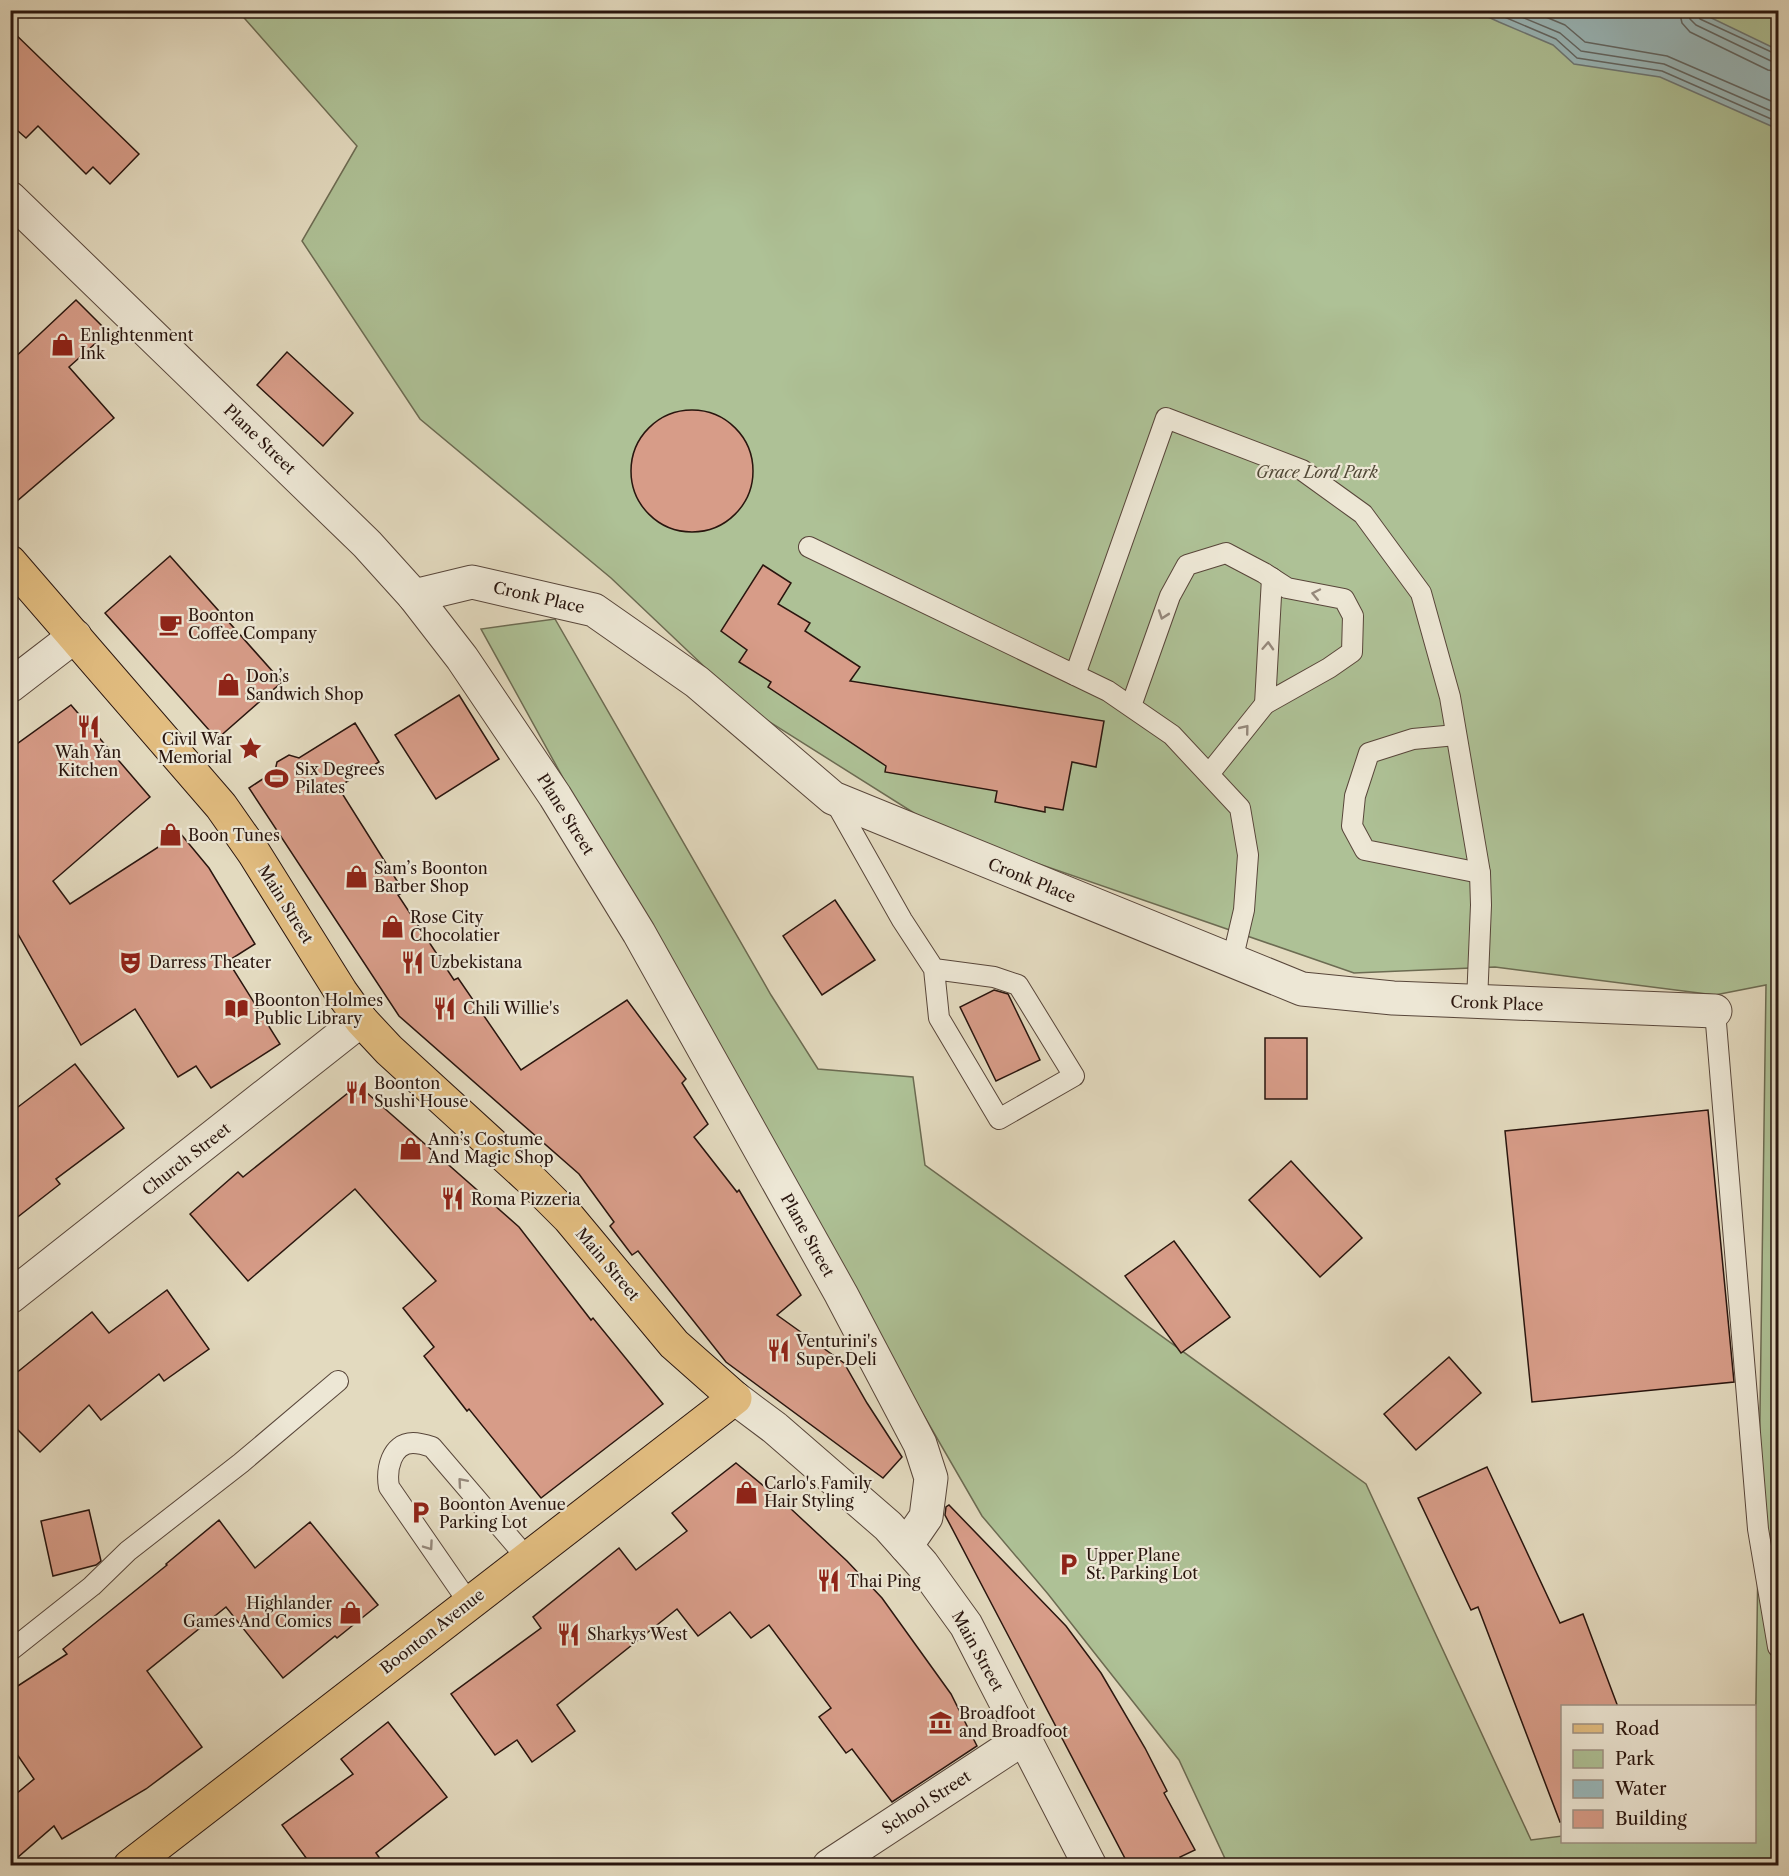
<svg xmlns="http://www.w3.org/2000/svg" width="1789" height="1876" font-family="'Libre Caslon Text',serif">
<style>
.green{fill:#aec196;stroke:#6c6b52;stroke-width:1.5}
.water{fill:#99b8bb;stroke:#6c7776;stroke-width:1.5}
.lines{fill:none;stroke-linecap:round;stroke-linejoin:round}
.shore{stroke:#616664;stroke-width:1.5}
.building{fill:#d79c88;stroke:#29150e;stroke-width:1.5}
.service-casing{stroke:#58463a;stroke-width:22}
.minor-casing{stroke:#58463a;stroke-width:35}
.tertiary-casing{stroke:#58463a;stroke-width:35}
.primary-casing{stroke:#29150e;stroke-width:35}
.service{stroke:#ede7d5;stroke-width:20}
.minor{stroke:#ede7d5;stroke-width:33}
.tertiary{stroke:#ede7d5;stroke-width:33}
.primary{stroke:#e2bd80;stroke-width:33}
.oneway{stroke:#95887b}
.labels{text-anchor:middle;stroke-width:4.5;stroke-linejoin:round;paint-order:stroke}
.poi-label{font-size:16px;fill:#29150e;stroke:#ede7d5;text-anchor:start}
.street-label{font-size:16px;fill:#29150e;stroke:#ede7d5}
.park-label{font-size:16px;font-style:italic;fill:#514937;stroke:#ede7d5}
</style>
<rect width="100%" height="100%" fill="#e3dabf"/>
<filter id="stains"><feTurbulence type="fractalNoise" baseFrequency=".00333" numOctaves="4"/><feColorMatrix values="0 0 0 0 .2 0 0 0 0 .09 0 0 0 0 .02 0 0 0 .5 -.17"/></filter>
<radialGradient id="worn" r=".72"><stop offset=".6" stop-color="#630" stop-opacity="0"/><stop offset="1" stop-color="#630" stop-opacity=".3"/></radialGradient>
<!-- green -->
<path class="green" d="M238,11H1778V1865H1228L1179,1760L1048,1594L982,1516L719,1061L481,629L555,619L771,995L818,1069L913,1077L925,1165L1366,1484L1531,1840L1562,1836V1842H1754L1766,985L1715,995L1495,967L1354,973L941,830L749,709L611,578L420,419L302,241L357,146Z"/>
<!-- water -->
<path class="water" d="M1475,11H1697L1778,50V129L1660,77L1574,64L1553,45L1499,22Z"/>
<g class="lines">
<!-- shore -->
<g class="shore">
<path d="M1488,10L1556,39L1577,58L1662,71L1778,122"/>
<path d="M1505,10L1560,33L1581,51L1664,64L1778,114"/>
<path d="M1529,10L1565,25L1585,42L1667,56L1778,104"/>
<path d="M1679,10L1682,23L1690,32L1768,70L1778,72"/>
<path d="M1688,10L1690,19L1696,25L1771,61L1778,63"/>
<path d="M1696,10L1700,19L1778,55"/>
</g>
</g>
<!-- building -->
<g class="building">
<path d="M10,29L139,154L110,184L93,167L86,174L38,126L26,138L10,124Z"/>
<path d="M76,300L108,332L69,367L114,418L10,507V362Z"/>
<path d="M287,352L353,413L323,446L257,385Z"/>
<circle cx="692" cy="471" r="61"/>
<path d="M170,556L282,682L217,739L105,613Z"/>
<path d="M763,565L791,583L778,604L810,623L805,631L860,667L850,681L1104,721L1096,767L1072,762L1063,810L1045,807V812L995,802L997,791L885,772L886,766L768,687L771,682L739,662L747,650L721,631Z"/>
<path d="M459,695L499,759L436,799L395,735Z"/>
<path d="M71,705L150,797L53,881L70,904L180,833L209,868L255,944L228,961L280,1044L211,1088L196,1066L178,1077L135,1009L81,1045L10,920V749Z"/>
<path d="M355,723L379,762L338,787L404,892L398,895L454,980L458,978L521,1070L627,1000L686,1079L682,1083L708,1124L694,1137L737,1192L739,1190L801,1295L777,1315L844,1363L867,1403L902,1457L883,1478L726,1362L638,1251L632,1255L610,1226L614,1222L579,1174L399,1016L249,788L275,771L277,762L289,755L299,758Z"/>
<path d="M835,900L875,960L822,995L783,936Z"/>
<path d="M994,990L1008,994L1040,1060L996,1081L960,1007Z"/>
<rect x="1265" y="1038" width="42" height="61"/>
<path d="M75,1064L124,1128L56,1179L60,1184L10,1223V1113Z"/>
<path d="M358,1085L519,1227L591,1320L593,1318L663,1404L541,1498L469,1409L467,1411L424,1356L434,1347L403,1308L436,1281L355,1189L248,1281L190,1214L238,1172L243,1177Z"/>
<path d="M1708,1110L1734,1382L1532,1402L1505,1131Z"/>
<path d="M1291,1161L1362,1238L1320,1277L1249,1200Z"/>
<path d="M1174,1241L1230,1317L1181,1353L1125,1276Z"/>
<path d="M167,1290L209,1349L164,1381L159,1374L101,1420L89,1405L40,1452L10,1422V1378L92,1312L109,1333Z"/>
<path d="M1449,1357L1481,1393L1416,1450L1384,1414Z"/>
<path d="M736,1463L790,1508L847,1561L882,1598L951,1694L977,1746L892,1802L852,1749L846,1753L819,1717L831,1708L769,1625L751,1638L730,1612L698,1636L677,1609L557,1705L575,1731L532,1762L517,1740L495,1755L451,1694L541,1628L533,1617L619,1548L636,1570L687,1531L672,1513Z"/>
<path d="M1487,1467L1560,1623L1583,1614L1618,1707H1563V1821L1560,1822L1478,1607L1471,1610L1418,1498Z"/>
<path d="M949,1505L1066,1626L1101,1673L1145,1748L1167,1791L1164,1793L1195,1850L1180,1857L1185,1866H1129L945,1515L946,1507Z"/>
<path d="M89,1510L101,1561L96,1565L53,1576L41,1521Z"/>
<path d="M219,1520L255,1568L310,1522L378,1605L337,1638L335,1636L283,1678L226,1607L147,1671L202,1747L146,1789L62,1839L54,1826L10,1864V1799L34,1779L10,1744V1691L67,1654L63,1649L167,1565L166,1564Z"/>
<path d="M388,1722L447,1797L376,1853L385,1866H312L282,1825L353,1774L341,1759Z"/>
</g>
<g class="lines">
<defs>
<g id="service">
<path d="M809,547L1108,691L1172,735L1240,808L1248,855L1244,910L1232,961"/>
<path d="M1075,675L1166,418L1302,470L1363,514L1421,593L1450,697L1480,873L1481,905L1477,1002"/>
<path d="M1265,704L1272,578"/>
<path d="M1131,706L1170,596L1187,565L1226,553L1264,573L1287,588L1344,599L1353,616L1352,652L1329,668L1265,704L1209,774"/>
<path d="M1456,735L1413,739L1369,753L1355,796L1352,826L1365,850L1480,873"/>
<path d="M833,798L902,920L934,969L939,1018L999,1119L1074,1076L1018,985L994,977L934,969"/>
<path d="M1715,1011L1758,1529L1778,1647"/>
<path d="M469,1603L389,1487C386,1470 391,1443 413,1443C419,1443 426,1445 432,1447L527,1558"/>
<path d="M10,1651L92,1586L128,1551L241,1463L338,1381"/>
</g>
<g id="minor">
<path d="M10,198L367,544L414,596L462,658L555,796L639,933L841,1294L920,1444L931,1478L926,1517L906,1546"/>
<path d="M414,596L472,582L594,610L697,682L833,798L1302,989L1393,998L1715,1011"/>
<path d="M10,686L75,636"/>
<path d="M10,1297L361,1020"/>
<path d="M829,1866L1024,1738"/>
</g>
<path id="tertiary" d="M735,1398L775,1428L888,1526L922,1564L966,1625L1090,1866"/>
<path id="primary" d="M10,562L221,806L254,853L341,992L361,1020L389,1050L528,1177L569,1218L674,1344L735,1398L130,1866"/>
</defs>
<!-- service casing -->
<use href="#service" class="service-casing"/>
<!-- minor casing -->
<use href="#minor" class="minor-casing"/>
<!-- tertiary casing -->
<use href="#tertiary" class="tertiary-casing"/>
<!-- primary casing -->
<use href="#primary" class="primary-casing"/>
<!-- service -->
<use href="#service" class="service"/>
<!-- minor -->
<use href="#minor" class="minor"/>
<!-- tertiary -->
<use href="#tertiary" class="tertiary"/>
<!-- primary -->
<use href="#primary" class="primary"/>
</g>
<!-- one-way arrows -->
<defs><path id="oneway-chevron" d="M-2-3.5L2.5 0L-2 3.5" fill="none" stroke-width="1.6" stroke-linecap="round" stroke-linejoin="round" transform="scale(1.5)"/></defs>
<g class="oneway">
<use href="#oneway-chevron" transform="translate(1316 594) rotate(-168)"/>
<use href="#oneway-chevron" transform="translate(1163 615) rotate(109)"/>
<use href="#oneway-chevron" transform="translate(1268 646) rotate(-87)"/>
<use href="#oneway-chevron" transform="translate(1245 729) rotate(-51)"/>
<use href="#oneway-chevron" transform="translate(462 1482) rotate(-131)"/>
<use href="#oneway-chevron" transform="translate(429 1546) rotate(55)"/>
</g>
<!-- icons -->
<defs>
<symbol id="shop-bare" viewBox="-9 -9 18 18"><path d="M-5-2.5h2.3a2.7 3.5 0 0 1 5.4 0H5L5.5 6h-11ZM-1.5-2.5h3a1.5 2.3 0 0 0-3 0Z" fill="#8f2418" stroke="#ede7d5" stroke-width="2.5" paint-order="stroke"/></symbol>
<symbol id="cafe-bare" viewBox="-9 -9 18 18"><path d="M-5.5-4.5H6V0H3Q3 3.5 0 3.5H-2.5Q-5.5 3.5-5.5 0ZM3-3.2v2h1.7v-2ZM-6 4.5H4V6H-6Z" fill="#8f2418" stroke="#ede7d5" stroke-width="2.5" paint-order="stroke"/></symbol>
<symbol id="restaurant-bare" viewBox="-9 -9 18 18"><path d="M-5-6h1v4h1v-4h1v4h1v-4h1v5L-1.5 .5V6h-2V.5L-5-1ZM5-6V6H3V1.5H1.5Q1.5-4 5-6Z" fill="#8f2418" stroke="#ede7d5" stroke-width="2.5" paint-order="stroke"/></symbol>
<symbol id="sight-bare" viewBox="-9 -9 18 18"><path d="M0-6L1.8-2.2L6-1.7L2.9 1.2L3.7 5.4L0 3.3L-3.7 5.4L-2.9 1.2L-6-1.7L-1.8-2.2Z" fill="#8f2418" stroke="#ede7d5" stroke-width="2.5" paint-order="stroke"/></symbol>
<symbol id="stadium-bare" viewBox="-9 -9 18 18"><path d="M0-5a6.5 5 0 1 0 0 10a6.5 5 0 1 0 0-10ZM-3.5-1.8h7v3.6h-7Z" fill="#8f2418" stroke="#ede7d5" stroke-width="2.5" paint-order="stroke"/></symbol>
<symbol id="theatre-bare" viewBox="-9 -9 18 18"><path d="M-5-5.5Q0-4 5-5.5V0Q5 5 0 6Q-5 5-5 0ZM-3.3-2.5H-1v1.5H-3.3ZM1-2.5H3.3v1.5H1ZM-2.8 1Q0 5.5 2.8 1Z" fill="#8f2418" stroke="#ede7d5" stroke-width="2.5" paint-order="stroke"/></symbol>
<symbol id="library-bare" viewBox="-9 -9 18 18"><path d="M-6-4Q-3-5.5-.7-3.5V5Q-3 3-6 4ZM6-4Q3-5.5 .7-3.5V5Q3 3 6 4Z" fill="#8f2418" stroke="#ede7d5" stroke-width="2.5" paint-order="stroke"/></symbol>
<symbol id="parking-bare" viewBox="-9 -9 18 18"><path d="M-3.5-5.5H1a3.5 3.5 0 0 1 0 7H-1V5.5H-3.5ZM-1-3.4V-.6H.8a1.4 1.4 0 0 0 0-2.8Z" fill="#8f2418" stroke="#ede7d5" stroke-width="2.5" paint-order="stroke"/></symbol>
<symbol id="museum-bare" viewBox="-9 -9 18 18"><path d="M0-6L6-3V-2H-6V-3ZM-5-1h2V3h-2ZM-1-1h2V3h-2ZM3-1h2V3H3ZM-6 4H6V6H-6Z" fill="#8f2418" stroke="#ede7d5" stroke-width="2.5" paint-order="stroke"/></symbol>
</defs>
<g fill-rule="evenodd">
<use href="#shop-bare" x="46" y="328" width="33" height="33"/>
<use href="#cafe-bare" x="154" y="608" width="33" height="33"/>
<use href="#shop-bare" x="212" y="668" width="33" height="33"/>
<use href="#restaurant-bare" x="72" y="710" width="33" height="33"/>
<use href="#sight-bare" x="234" y="732" width="33" height="33"/>
<use href="#stadium-bare" x="260" y="762" width="33" height="33"/>
<use href="#shop-bare" x="154" y="818" width="33" height="33"/>
<use href="#shop-bare" x="340" y="860" width="33" height="33"/>
<use href="#shop-bare" x="376" y="910" width="33" height="33"/>
<use href="#theatre-bare" x="114" y="946" width="33" height="33"/>
<use href="#restaurant-bare" x="396" y="946" width="33" height="33"/>
<use href="#restaurant-bare" x="428" y="992" width="33" height="33"/>
<use href="#library-bare" x="220" y="992" width="33" height="33"/>
<use href="#restaurant-bare" x="340" y="1076" width="33" height="33"/>
<use href="#shop-bare" x="394" y="1132" width="33" height="33"/>
<use href="#restaurant-bare" x="436" y="1182" width="33" height="33"/>
<use href="#restaurant-bare" x="762" y="1334" width="33" height="33"/>
<use href="#shop-bare" x="730" y="1476" width="33" height="33"/>
<use href="#parking-bare" x="404" y="1496" width="33" height="33"/>
<use href="#parking-bare" x="1052" y="1548" width="33" height="33"/>
<use href="#restaurant-bare" x="812" y="1564" width="33" height="33"/>
<use href="#shop-bare" x="334" y="1596" width="33" height="33"/>
<use href="#restaurant-bare" x="552" y="1618" width="33" height="33"/>
<use href="#museum-bare" x="924" y="1706" width="33" height="33"/>
</g>
<g class="labels">
<!-- poi labels -->
<g class="poi-label">
<text x="80" y="341">Enlightenment<tspan x="80" dy="18">Ink</tspan></text>
<text x="188" y="621">Boonton<tspan x="188" dy="18">Coffee Company</tspan></text>
<text x="246" y="682">Don’s<tspan x="246" dy="18">Sandwich Shop</tspan></text>
<text x="232" y="745" text-anchor="end">Civil War<tspan x="232" dy="18">Memorial</tspan></text>
<text x="88" y="758" text-anchor="middle">Wah Yan<tspan x="88" dy="18">Kitchen</tspan></text>
<text x="295" y="775">Six Degrees<tspan x="295" dy="18">Pilates</tspan></text>
<text x="188" y="841">Boon Tunes</text>
<text x="374" y="874">Sam’s Boonton<tspan x="374" dy="18">Barber Shop</tspan></text>
<text x="410" y="923">Rose City<tspan x="410" dy="18">Chocolatier</tspan></text>
<text x="149" y="968">Darress Theater</text>
<text x="430" y="968">Uzbekistana</text>
<text x="254" y="1006">Boonton Holmes<tspan x="254" dy="18">Public Library</tspan></text>
<text x="463" y="1014">Chili Willie's</text>
<text x="374" y="1089">Boonton<tspan x="374" dy="18">Sushi House</tspan></text>
<text x="428" y="1145">Ann’s Costume<tspan x="428" dy="18">And Magic Shop</tspan></text>
<text x="471" y="1205">Roma Pizzeria</text>
<text x="796" y="1347">Venturini's<tspan x="796" dy="18">Super Deli</tspan></text>
<text x="764" y="1489">Carlo's Family<tspan x="764" dy="18">Hair Styling</tspan></text>
<text x="439" y="1510">Boonton Avenue<tspan x="439" dy="18">Parking Lot</tspan></text>
<text x="1086" y="1561">Upper Plane<tspan x="1086" dy="18">St. Parking Lot</tspan></text>
<text x="847" y="1587">Thai Ping</text>
<text x="332" y="1609" text-anchor="end">Highlander<tspan x="332" dy="18">Games And Comics</tspan></text>
<text x="587" y="1640">Sharkys West</text>
<text x="959" y="1719">Broadfoot<tspan x="959" dy="18">and Broadfoot</tspan></text>
</g>
<!-- street labels -->
<g class="street-label">
<text transform="translate(260 439) rotate(44)" y="6">Plane Street</text>
<text transform="translate(539 597) rotate(13)" y="6">Cronk Place</text>
<text transform="translate(566 814) rotate(58)" y="6">Plane Street</text>
<text transform="translate(1032 880) rotate(22)" y="6">Cronk Place</text>
<text transform="translate(286 904) rotate(58)" y="6">Main Street</text>
<text transform="translate(1497 1003) rotate(2)" y="6">Cronk Place</text>
<text transform="translate(186 1159) rotate(-38)" y="6">Church Street</text>
<text transform="translate(808 1235) rotate(61)" y="6">Plane Street</text>
<text transform="translate(608 1264) rotate(50)" y="6">Main Street</text>
<text transform="translate(432 1631) rotate(-38)" y="6">Boonton Avenue</text>
<text transform="translate(978 1651) rotate(61)" y="6">Main Street</text>
<text transform="translate(926 1802) rotate(-33)" y="6">School Street</text>
</g>
<!-- park labels -->
<g class="park-label">
<text x="1317" y="478">Grace Lord Park</text>
</g>
</g>
<!-- margin -->
<rect width="1789" height="1876" fill="none" stroke="#e3dabf" stroke-width="36"/>
<rect x="12" y="12" width="1765" height="1852" fill="none" stroke="#29150e" stroke-width="3"/>
<rect x="18" y="18" width="1753" height="1840" fill="none" stroke="#29150e" stroke-width="1.5"/>
<!-- legend -->
<rect x="1561" y="1705" width="195" height="138" fill="#ede7d5" stroke="#9f9385" stroke-width="1.5"/>
<rect x="1573" y="1724" width="30" height="9" fill="#e2bd80" stroke="#9f9385" stroke-width="1.5"/>
<text x="1615" y="1735" font-size="18" fill="#29150e">Road</text>
<rect x="1573" y="1750" width="30" height="18" fill="#aec196" stroke="#9f9385" stroke-width="1.5"/>
<text x="1615" y="1765" font-size="18" fill="#29150e">Park</text>
<rect x="1573" y="1780" width="30" height="18" fill="#99b8bb" stroke="#9f9385" stroke-width="1.5"/>
<text x="1615" y="1795" font-size="18" fill="#29150e">Water</text>
<rect x="1573" y="1810" width="30" height="18" fill="#d79c88" stroke="#9f9385" stroke-width="1.5"/>
<text x="1615" y="1825" font-size="18" fill="#29150e">Building</text>
<rect width="100%" height="100%" filter="url(#stains)"/>
<rect width="100%" height="100%" fill="url(#worn)"/>
</svg>
